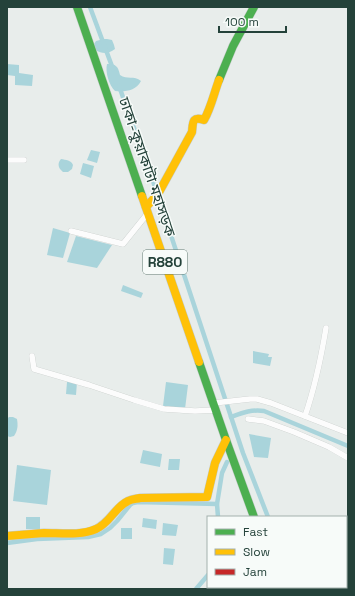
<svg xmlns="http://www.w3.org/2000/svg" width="355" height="596" font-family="'Space Grotesk','Noto Sans Bengali',sans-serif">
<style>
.water{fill:#a9d4db}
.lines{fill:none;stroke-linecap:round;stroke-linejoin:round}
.canal{stroke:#a9d4db;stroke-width:4.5}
.street-casing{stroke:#c5cac8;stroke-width:6}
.fast-casing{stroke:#c3cbc8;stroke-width:9}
.slow-casing{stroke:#c3cbc8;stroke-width:9}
.jam-casing{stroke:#c3cbc8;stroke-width:9}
.street{stroke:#fcfcfc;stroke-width:5.5}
.fast{stroke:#4caf50;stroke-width:8}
.slow{stroke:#ffc107;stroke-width:8}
.jam{stroke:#c62828;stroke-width:8}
.labels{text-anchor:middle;stroke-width:3;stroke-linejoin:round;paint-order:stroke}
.shield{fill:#f7fbf9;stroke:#637a73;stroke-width:1}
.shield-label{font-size:14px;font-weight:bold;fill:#24423a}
.street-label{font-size:15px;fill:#24423a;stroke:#f7fbf9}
</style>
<rect width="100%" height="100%" fill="#e8edeb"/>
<!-- water -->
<g class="water">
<path d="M104,39H107L112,40L114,45L115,49C108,54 103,54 95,50L94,44L96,41Z"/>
<path d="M7,64L19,65V73L33,75L32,86L15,85V76L7,75Z"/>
<path d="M107,64C116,64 118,66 120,75C127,80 134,75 141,81C136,91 125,92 115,91C109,85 105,72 107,64Z"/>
<path d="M91,150L100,152L97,163L87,160Z"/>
<path d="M61,159C66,160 71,160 73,165L72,169L68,172H63L60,169C58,166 58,162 61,159Z"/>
<path d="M83,163L94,166L91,178L80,174Z"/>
<path d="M53,228L70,233L63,258L47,255Z"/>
<path d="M76,236L112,245L97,268L67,262Z"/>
<path d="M123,285L143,293L141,298L121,291Z"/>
<path d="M253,351L269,354L268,357H272L270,366L253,363Z"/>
<path d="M67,382H77L76,395L66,394Z"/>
<path d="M166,382L188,385L185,409L163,406Z"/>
<path d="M9,417H13L17,419C18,425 18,430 14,436L10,437L7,436V419Z"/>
<path d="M249,434L271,438L268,458L254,457Z"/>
<path d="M143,450L162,454L160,467L140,463Z"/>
<path d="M169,459H180L179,470H168Z"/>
<path d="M17,465L51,470L47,505L13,501Z"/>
<rect x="26" y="517" width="14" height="12"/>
<path d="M143,518L157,520L156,529L142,527Z"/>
<path d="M163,523L178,525L176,536L162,535Z"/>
<rect x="121" y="528" width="11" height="11"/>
<path d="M164,548L175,549L173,565L163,564Z"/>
</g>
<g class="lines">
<!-- canal -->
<g class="canal">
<path d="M90,7L113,69"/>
<path d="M119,86L154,184L243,453L268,517"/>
<path d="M231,417C242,413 252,409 264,411L348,446"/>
<path d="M218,517L217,504L222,473L227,462"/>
<path d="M7,543L37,539L88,537L101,534L110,528L117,521L130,505L133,503L138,502L217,504"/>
<path d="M290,587L291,589"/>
<path d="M196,589L208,575"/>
</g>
<defs>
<g id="street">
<path d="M7,160H24"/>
<path d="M71,231L123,244L148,213"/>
<path d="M32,356L34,369L89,385L134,400L164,409L195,411L216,410"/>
<path d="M214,403L250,399H257L271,403L348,433"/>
<path d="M305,416C315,387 321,358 326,328"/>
<path d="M248,419L264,421L294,432L329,447L348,458"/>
</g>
<g id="fast">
<path d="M77,7L142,196"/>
<path d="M219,80L233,46L254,7"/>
<path d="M199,362L226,440L254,517"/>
</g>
<g id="slow">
<path d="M142,196L199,362"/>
<path d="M146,207L158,194L192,132C193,122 192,116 204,120C211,108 214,93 219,80"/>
<path d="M7,536C19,535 32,534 44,533C61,533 80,536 96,529C110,523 115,507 128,501C132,499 136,499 140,498L207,497L215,463L226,440"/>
</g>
<path id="jam" d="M278,587V589"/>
</defs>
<!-- street casing -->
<use href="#street" class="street-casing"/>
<!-- fast casing -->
<use href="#fast" class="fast-casing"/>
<!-- slow casing -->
<use href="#slow" class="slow-casing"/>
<!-- jam casing -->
<use href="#jam" class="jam-casing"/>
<!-- street -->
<use href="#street" class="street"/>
<!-- fast -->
<use href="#fast" class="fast"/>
<!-- slow -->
<use href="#slow" class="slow"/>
<!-- jam -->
<use href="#jam" class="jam"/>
</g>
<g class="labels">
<!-- shield labels -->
<rect class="shield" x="143" y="250" width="44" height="24" rx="3"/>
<g class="shield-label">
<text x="165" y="267">R880</text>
</g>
<!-- street labels -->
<g class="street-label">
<text transform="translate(147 167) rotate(71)" y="5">ঢাকা-কুয়াকাটা মহাসড়ক</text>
</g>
</g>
<!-- border -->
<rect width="355" height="596" fill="none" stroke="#24423a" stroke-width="16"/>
<!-- legend -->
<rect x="207" y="516" width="140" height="72" fill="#f7fbf9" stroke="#a3b1ad"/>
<rect x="215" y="529" width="20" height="6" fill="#4caf50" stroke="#a3b1ad"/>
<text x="243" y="536" font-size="12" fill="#24423a">Fast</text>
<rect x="215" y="549" width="20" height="6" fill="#ffc107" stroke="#a3b1ad"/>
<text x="243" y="556" font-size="12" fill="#24423a">Slow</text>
<rect x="215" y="569" width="20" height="6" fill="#c62828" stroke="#a3b1ad"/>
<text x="243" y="576" font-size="12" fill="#24423a">Jam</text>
<!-- scale -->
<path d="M219 26v6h67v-6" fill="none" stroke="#24423a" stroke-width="2"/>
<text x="225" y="26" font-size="12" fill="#24423a" stroke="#f7fbf9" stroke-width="3" paint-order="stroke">100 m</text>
</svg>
